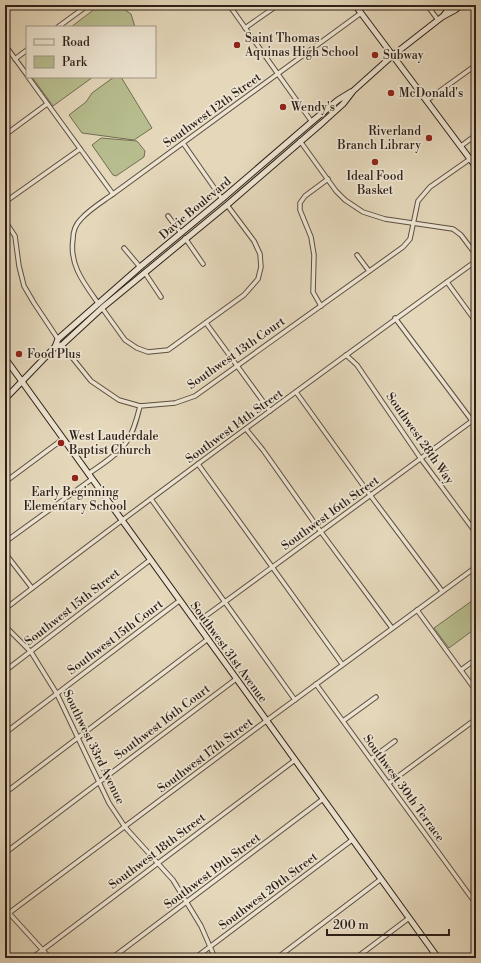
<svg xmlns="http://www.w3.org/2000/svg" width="481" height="963" font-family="'Libre Bodoni',serif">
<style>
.green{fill:#b7bd8e;stroke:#726e54}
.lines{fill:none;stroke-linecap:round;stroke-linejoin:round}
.canal{stroke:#97b8b7;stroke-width:4.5}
.street-casing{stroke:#5c4e41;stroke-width:5.5}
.secondary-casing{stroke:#2e2019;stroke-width:7}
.street{stroke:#ede5d2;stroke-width:3.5}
.secondary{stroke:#ede5d2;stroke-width:5}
.poi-dot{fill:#8f2418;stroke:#ede5d2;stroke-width:1.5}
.labels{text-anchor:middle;stroke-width:3.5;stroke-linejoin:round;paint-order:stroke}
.poi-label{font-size:12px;fill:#2e2019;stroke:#ede5d2;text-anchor:start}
.street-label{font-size:12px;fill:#2e2019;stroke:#ede5d2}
</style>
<rect width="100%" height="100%" fill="#e4d7ba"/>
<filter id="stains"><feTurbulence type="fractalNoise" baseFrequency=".005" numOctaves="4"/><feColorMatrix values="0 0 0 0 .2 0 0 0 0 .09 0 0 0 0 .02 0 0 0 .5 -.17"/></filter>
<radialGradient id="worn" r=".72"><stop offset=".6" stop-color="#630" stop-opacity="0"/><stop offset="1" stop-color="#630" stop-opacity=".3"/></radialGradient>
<!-- green -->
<g class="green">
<path d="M100,5H118L131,14L135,27H71Z"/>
<path d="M32,77H93L53,106Z"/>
<path d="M114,77H121L152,128L134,140L82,133L69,115L86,102L92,93Z"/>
<path d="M101,138L137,141L145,151L144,157L116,176L113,175L92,145Z"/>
<path d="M476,598V628L449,648L434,628Z"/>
</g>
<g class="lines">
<!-- canal -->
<path class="canal" d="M473,578L476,582"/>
<defs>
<g id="street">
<path d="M229,5L312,122"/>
<path d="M427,5L438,20"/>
<path d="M58,27L88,5"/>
<path d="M245,28L278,5"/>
<path d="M5,45L27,75"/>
<path d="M15,59L27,50"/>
<path d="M28,77L113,194"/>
<path d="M426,101L476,65"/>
<path d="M5,135L47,104"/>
<path d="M300,141L336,191L345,200L363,212L385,219L453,229L461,235L476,255"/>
<path d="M183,143L222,199"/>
<path d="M461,146L476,135"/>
<path d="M5,202L80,149"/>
<path d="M168,216L181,233"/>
<path d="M5,221L15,236L19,266L24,286L34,303L58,339"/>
<path d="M185,238L203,264"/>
<path d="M124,248L140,267"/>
<path d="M357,255L369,271"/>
<path d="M145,273L161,297"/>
<path d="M447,282L476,322"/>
<path d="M98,303C84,283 69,265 73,239C73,232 76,224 81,219C90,209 102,202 113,194L361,13"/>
<path d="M321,306L313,292L314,255L311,237L300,210V203L305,196L328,179"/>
<path d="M102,308L125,340L137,348L148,352L168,350L244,295L258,279L261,267L260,254L254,241L227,205"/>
<path d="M395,318L476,426"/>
<path d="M206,323L270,411"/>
<path d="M62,345L91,381L119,400L140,406"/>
<path d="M346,355L357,365L421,459L476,533"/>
<path d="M296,392L370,495L442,591"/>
<path d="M246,429L263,450L321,532L392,628"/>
<path d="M198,464L342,664"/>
<path d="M88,474C100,466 120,453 127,441C134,431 137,418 140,406L175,403L195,396L403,247L410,239L418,201L430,187L470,159"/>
<path d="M5,482L63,439"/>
<path d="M151,499L295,700"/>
<path d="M5,542L92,479"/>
<path d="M5,553L32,588"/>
<path d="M5,609C160,490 318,375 476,261"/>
<path d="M417,610L476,691"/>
<path d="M196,623L476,418"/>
<path d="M5,626L31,652L57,694L109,803L125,827L173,880L201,926L215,958"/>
<path d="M461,670L476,659"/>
<path d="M5,671L150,560"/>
<path d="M316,684L476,904"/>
<path d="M343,721L376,697"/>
<path d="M5,733L179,601"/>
<path d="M371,759L395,741"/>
<path d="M389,783L476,719"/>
<path d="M5,793L208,639"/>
<path d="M5,853L236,679"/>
<path d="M9,913L50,958"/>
<path d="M5,916L266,721L476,567"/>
<path d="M32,958L295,760"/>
<path d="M112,958L323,799"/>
<path d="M195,958L352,840"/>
<path d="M277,958L381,879"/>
<path d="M356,958L409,918"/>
</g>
<g id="secondary">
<path d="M355,5L476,167"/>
<path d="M444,15L452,5"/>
<path d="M55,347L62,345L102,308L227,205L322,123L343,104L353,91L392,56L442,17L455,10L461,5"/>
<path d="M5,358L438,958"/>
<path d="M5,399L55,347L58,339L140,267L222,199L315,119L338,100L351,92"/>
</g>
</defs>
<!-- street casing -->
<use href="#street" class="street-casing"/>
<!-- secondary casing -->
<use href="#secondary" class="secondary-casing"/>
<!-- street -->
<use href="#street" class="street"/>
<!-- secondary -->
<use href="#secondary" class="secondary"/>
</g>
<!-- markers -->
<g class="poi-dot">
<circle cx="237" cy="45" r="4"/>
<circle cx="375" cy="55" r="4"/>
<circle cx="391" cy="93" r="4"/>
<circle cx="283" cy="107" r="4"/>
<circle cx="429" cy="138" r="4"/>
<circle cx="375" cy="162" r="4"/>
<circle cx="19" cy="354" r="4"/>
<circle cx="61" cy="443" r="4"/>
<circle cx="75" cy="478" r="4"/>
</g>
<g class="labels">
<!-- poi labels -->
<g class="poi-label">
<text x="245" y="42">Saint Thomas<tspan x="245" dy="14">Aquinas High School</tspan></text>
<text x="383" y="59">Subway</text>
<text x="399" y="97">McDonald's</text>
<text x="291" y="111">Wendy's</text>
<text x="421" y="135" text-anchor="end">Riverland<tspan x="421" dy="14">Branch Library</tspan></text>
<text x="375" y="180" text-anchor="middle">Ideal Food<tspan x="375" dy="14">Basket</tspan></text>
<text x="27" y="358">Food Plus</text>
<text x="69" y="440">West Lauderdale<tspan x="69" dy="14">Baptist Church</tspan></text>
<text x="75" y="496" text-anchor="middle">Early Beginning<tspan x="75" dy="14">Elementary School</tspan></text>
</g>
<!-- street labels -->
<g class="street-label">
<text transform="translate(212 110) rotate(-36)" y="4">Southwest 12th Street</text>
<text transform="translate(195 208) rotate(-40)" y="4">Davie Boulevard</text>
<text transform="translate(236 353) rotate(-35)" y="4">Southwest 13th Court</text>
<text transform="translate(234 426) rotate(-36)" y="4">Southwest 14th Street</text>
<text transform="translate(420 438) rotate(55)" y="4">Southwest 28th Way</text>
<text transform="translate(330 513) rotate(-36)" y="4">Southwest 16th Street</text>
<text transform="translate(72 607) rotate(-38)" y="4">Southwest 15th Street</text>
<text transform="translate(115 637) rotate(-37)" y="4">Southwest 15th Court</text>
<text transform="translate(229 652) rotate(54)" y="4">Southwest 31st Avenue</text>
<text transform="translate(162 722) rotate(-37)" y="4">Southwest 16th Court</text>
<text transform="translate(94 747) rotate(64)" y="4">Southwest 33rd Avenue</text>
<text transform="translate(205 755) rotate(-37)" y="4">Southwest 17th Street</text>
<text transform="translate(404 788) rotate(54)" y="4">Southwest 30th Terrace</text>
<text transform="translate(157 851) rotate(-37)" y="4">Southwest 18th Street</text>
<text transform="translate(212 871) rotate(-37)" y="4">Southwest 19th Street</text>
<text transform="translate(268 891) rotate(-37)" y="4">Southwest 20th Street</text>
</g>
</g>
<!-- margin -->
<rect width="481" height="963" fill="none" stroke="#e4d7ba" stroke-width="20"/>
<rect x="6" y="6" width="469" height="951" fill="none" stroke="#2e2019" stroke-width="2"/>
<rect x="10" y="10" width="461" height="943" fill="none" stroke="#2e2019"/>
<!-- legend -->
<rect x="26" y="26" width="130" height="52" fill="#ede5d2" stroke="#a19688"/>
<rect x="34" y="39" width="20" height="6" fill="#ede5d2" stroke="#a19688"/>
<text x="62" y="46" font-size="12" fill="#2e2019">Road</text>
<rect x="34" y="56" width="20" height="12" fill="#b7bd8e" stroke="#a19688"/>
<text x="62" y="66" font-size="12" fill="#2e2019">Park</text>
<!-- scale -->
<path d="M327 929v6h122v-6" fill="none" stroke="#2e2019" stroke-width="2"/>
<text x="333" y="929" font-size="12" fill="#2e2019" stroke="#ede5d2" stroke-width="3" paint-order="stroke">200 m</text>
<rect width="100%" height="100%" filter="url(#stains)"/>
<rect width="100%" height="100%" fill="url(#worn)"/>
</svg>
